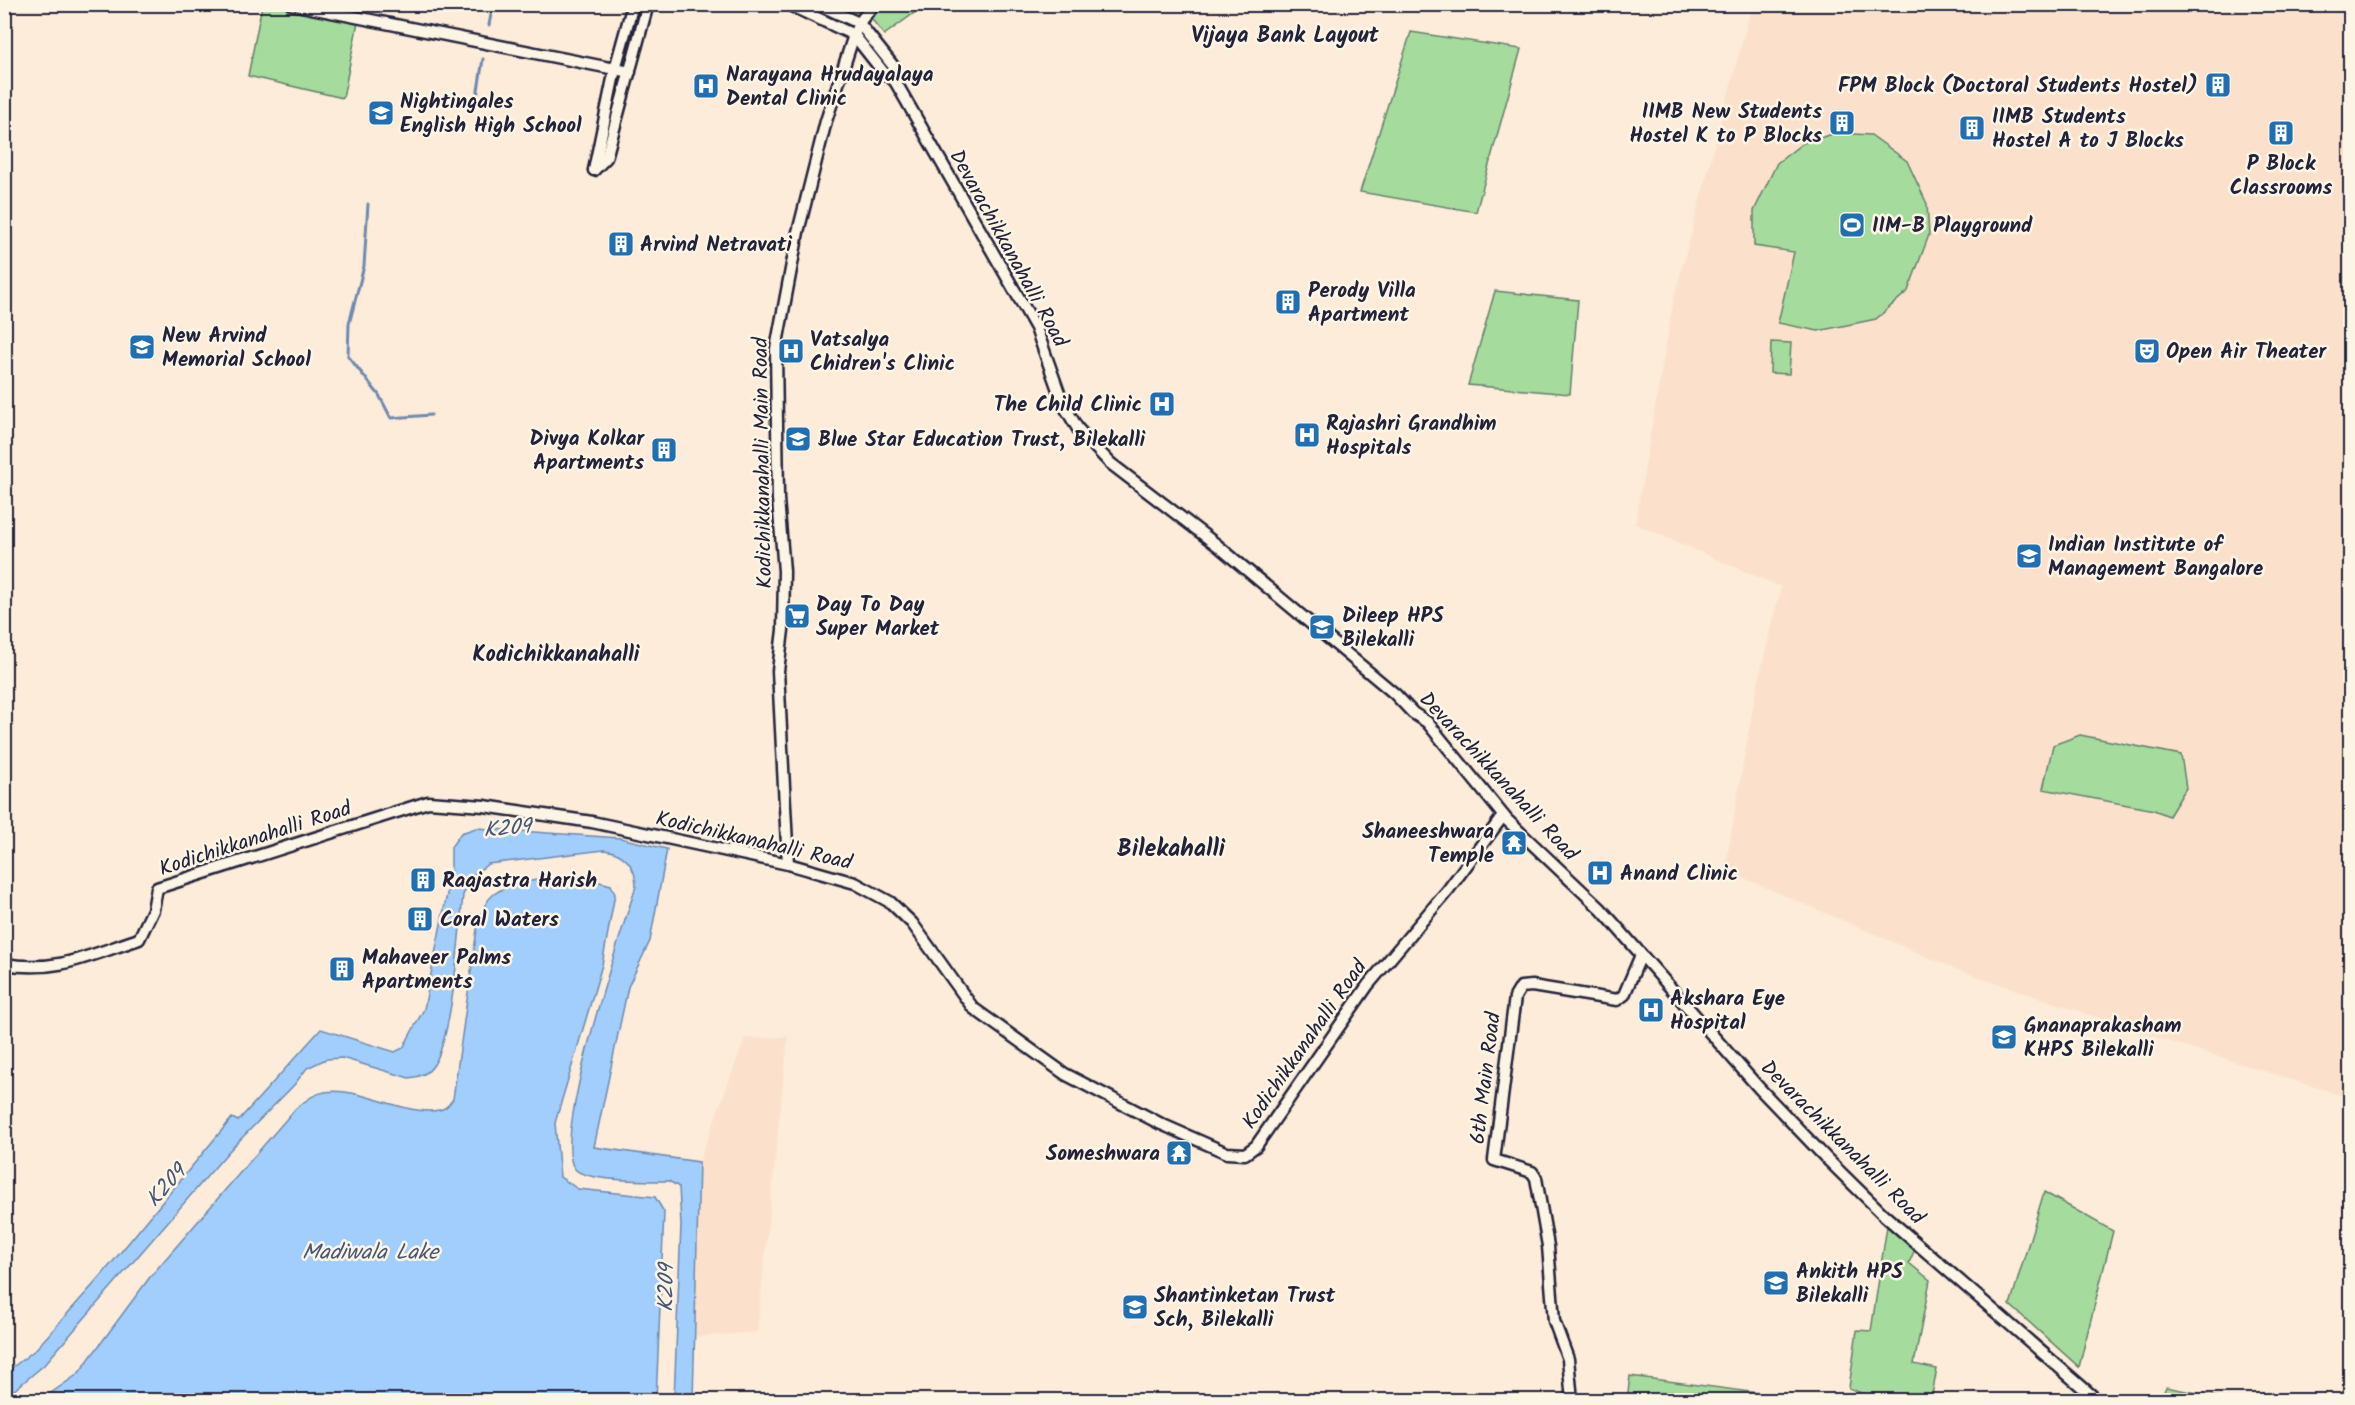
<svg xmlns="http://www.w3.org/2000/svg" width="2355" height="1405" font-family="Kalam,sans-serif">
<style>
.built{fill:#fbe1cb}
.green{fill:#a5db9d;stroke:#647e6c;stroke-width:1.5}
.water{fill:#a1cefc;stroke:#6e89af;stroke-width:1.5}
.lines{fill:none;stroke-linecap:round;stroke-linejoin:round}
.stream{stroke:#6e89af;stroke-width:3}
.secondary-casing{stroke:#22223b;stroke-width:15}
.secondary{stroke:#fcf5e5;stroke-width:10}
.labels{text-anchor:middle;stroke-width:5;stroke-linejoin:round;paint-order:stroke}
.poi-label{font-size:21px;font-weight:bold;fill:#22223b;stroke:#fcf5e5;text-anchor:start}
.street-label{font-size:21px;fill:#22223b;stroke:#fcf5e5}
.neighbourhood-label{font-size:22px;font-weight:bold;fill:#22223b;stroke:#fcf5e5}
.water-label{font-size:22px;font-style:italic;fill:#485675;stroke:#fcf5e5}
.quarter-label{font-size:24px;font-weight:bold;fill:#22223b;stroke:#fcf5e5}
</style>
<rect width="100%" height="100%" fill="#fcecd9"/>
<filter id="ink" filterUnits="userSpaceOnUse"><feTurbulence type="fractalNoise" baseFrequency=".0167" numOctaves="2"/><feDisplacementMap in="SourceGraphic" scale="12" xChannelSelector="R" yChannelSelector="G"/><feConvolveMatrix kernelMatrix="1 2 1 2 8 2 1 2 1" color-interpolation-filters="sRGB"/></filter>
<g filter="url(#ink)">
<!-- built -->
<g class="built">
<path d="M1752,5H2350V1098L2152,1036L1958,970L1725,870L1755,695L1781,587L1635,524L1674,298Z"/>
<path d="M788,1037L757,1332L693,1337L699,1162L745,1038Z"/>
</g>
<!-- green -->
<g class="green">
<path d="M883,4H925V5L884,35L871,18Z"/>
<path d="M262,5H291L359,17L343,98L248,76Z"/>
<path d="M1411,32L1521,49L1476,212L1360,192Z"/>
<path d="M1836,133L1871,135L1907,161L1927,204L1929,235L1908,291L1876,319L1818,331L1778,323L1794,252L1754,246V211L1777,163L1803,143Z"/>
<path d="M1495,291L1578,300L1570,394L1468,385Z"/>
<path d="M1771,342L1791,343L1789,374L1770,373Z"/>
<path d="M2080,735L2181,755L2186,788L2169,816L2154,810L2043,789L2053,745Z"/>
<path d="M2044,1192L2113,1231L2079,1367L2010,1305Z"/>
<path d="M1887,1226L1916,1247L1909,1263L1930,1280L1914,1364L1937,1369L1931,1400H1878L1849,1388L1857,1330L1871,1331Z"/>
<path d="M1630,1376L1766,1394L1764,1400H1627Z"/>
<path d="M2166,1387L2216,1397L2215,1400H2160Z"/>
</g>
<!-- water -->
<g class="water">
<path d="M476,828L620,838L667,849L650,941L628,987L594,1147L699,1162L693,1400H674L681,1225L679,1187L669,1181C651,1181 586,1182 575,1169C550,1142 623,928 636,886C636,866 624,852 604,850L488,864L473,875L463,895C459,932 453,1038 433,1066C428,1074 419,1077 409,1078L342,1058L326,1059L307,1068L294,1085L229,1151L44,1365L5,1398V1373L35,1350L101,1276L232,1118L238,1121L321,1029L395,1052L403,1048L424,1009L451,874V847L461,833Z"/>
<path d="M581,877L611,885L615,894L602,965L555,1123L560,1177L578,1189L655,1197L664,1212L656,1400H41L78,1374L150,1277L296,1108C306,1101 313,1094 325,1092C360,1086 406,1117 439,1110C446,1109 449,1104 453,1099L478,922C482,912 485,901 494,894C517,878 554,879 581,877Z"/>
</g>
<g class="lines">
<!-- stream -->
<g class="stream">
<path d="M489,25L493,4"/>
<path d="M476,103L483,59"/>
<path d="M368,204L364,266L349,324L348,356L379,395L391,418L431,415"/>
</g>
<defs>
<g id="secondary">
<path d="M291,4L630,72"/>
<path d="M787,4L854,35L884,73L895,81L1036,328L1063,404L1078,429L1110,463L1217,545L1395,694L1413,713L1427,722L1507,820L1601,909L1759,1088L1826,1158L1885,1216L2097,1400"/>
<path d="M817,4L859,23L894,67L895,81"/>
<path d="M594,170L606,158L648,4"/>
<path d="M594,170L615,69L633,4"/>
<path d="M788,864L778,671L783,630L784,571L778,499L776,349L798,232L826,121L854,35L859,23L874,4"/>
<path d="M4,964C58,973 90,955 139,939L153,910L157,888L428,802L484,806L592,822L788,864L855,883L890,902L912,923L973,1008L1065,1074L1161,1124L1227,1153L1245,1154L1256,1146L1368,985L1448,890L1503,816"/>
<path d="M1572,1400L1568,1359L1554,1321L1548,1246L1536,1178L1532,1172L1494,1160L1515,997L1521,987L1532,986L1617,1000L1624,995L1641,955"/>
</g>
</defs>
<!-- secondary casing -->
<use href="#secondary" class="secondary-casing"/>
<!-- secondary -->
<use href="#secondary" class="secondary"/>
</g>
</g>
<!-- icons -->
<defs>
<symbol id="building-square" viewBox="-11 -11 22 22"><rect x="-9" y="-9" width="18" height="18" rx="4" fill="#1f6fb2" stroke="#fcf5e5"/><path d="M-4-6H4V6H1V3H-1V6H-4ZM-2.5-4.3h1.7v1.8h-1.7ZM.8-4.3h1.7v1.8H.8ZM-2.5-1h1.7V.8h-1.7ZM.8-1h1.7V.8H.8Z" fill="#fff"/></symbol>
<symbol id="hospital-square" viewBox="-11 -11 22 22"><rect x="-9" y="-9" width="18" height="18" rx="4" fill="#1f6fb2" stroke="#fcf5e5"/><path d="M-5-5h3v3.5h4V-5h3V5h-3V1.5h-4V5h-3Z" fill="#fff"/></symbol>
<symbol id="school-square" viewBox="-11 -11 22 22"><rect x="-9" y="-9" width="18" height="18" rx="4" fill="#1f6fb2" stroke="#fcf5e5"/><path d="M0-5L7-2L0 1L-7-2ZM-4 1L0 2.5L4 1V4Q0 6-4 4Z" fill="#fff"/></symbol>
<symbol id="stadium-square" viewBox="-11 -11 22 22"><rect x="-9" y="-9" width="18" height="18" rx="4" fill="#1f6fb2" stroke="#fcf5e5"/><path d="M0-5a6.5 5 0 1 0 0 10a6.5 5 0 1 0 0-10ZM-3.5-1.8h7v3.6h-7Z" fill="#fff"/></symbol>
<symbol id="theatre-square" viewBox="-11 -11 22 22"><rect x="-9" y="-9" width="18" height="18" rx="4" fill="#1f6fb2" stroke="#fcf5e5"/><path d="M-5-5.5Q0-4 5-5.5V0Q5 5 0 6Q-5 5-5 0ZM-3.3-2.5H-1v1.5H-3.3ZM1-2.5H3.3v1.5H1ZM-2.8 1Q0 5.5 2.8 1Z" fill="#fff"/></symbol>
<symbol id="university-square" viewBox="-11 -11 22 22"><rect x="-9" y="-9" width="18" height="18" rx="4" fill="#1f6fb2" stroke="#fcf5e5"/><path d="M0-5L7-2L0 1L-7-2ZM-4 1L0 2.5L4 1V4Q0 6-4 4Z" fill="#fff"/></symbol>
<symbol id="supermarket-square" viewBox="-11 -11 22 22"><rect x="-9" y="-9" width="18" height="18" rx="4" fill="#1f6fb2" stroke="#fcf5e5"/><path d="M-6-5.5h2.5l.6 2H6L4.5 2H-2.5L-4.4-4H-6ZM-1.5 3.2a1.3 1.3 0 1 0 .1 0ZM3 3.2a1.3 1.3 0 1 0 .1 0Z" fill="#fff"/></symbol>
<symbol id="temple-square" viewBox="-11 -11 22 22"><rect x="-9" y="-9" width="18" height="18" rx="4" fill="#1f6fb2" stroke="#fcf5e5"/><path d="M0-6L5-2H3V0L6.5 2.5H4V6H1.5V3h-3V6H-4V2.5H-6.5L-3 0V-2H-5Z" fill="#fff"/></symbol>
</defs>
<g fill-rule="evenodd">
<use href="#building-square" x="2203" y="70" width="30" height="30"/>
<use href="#hospital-square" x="691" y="71" width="30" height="30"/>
<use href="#school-square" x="366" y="98" width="30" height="30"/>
<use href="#building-square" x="1827" y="108" width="30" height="30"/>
<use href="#building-square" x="1957" y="113" width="30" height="30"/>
<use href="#building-square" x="2266" y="118" width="30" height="30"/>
<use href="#stadium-square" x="1837" y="210" width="30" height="30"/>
<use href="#building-square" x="606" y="229" width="30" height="30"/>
<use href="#building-square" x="1273" y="287" width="30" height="30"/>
<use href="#school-square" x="127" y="332" width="30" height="30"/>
<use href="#hospital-square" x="776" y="336" width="30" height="30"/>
<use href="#theatre-square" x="2132" y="336" width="30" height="30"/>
<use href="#hospital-square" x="1147" y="389" width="30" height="30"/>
<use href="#hospital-square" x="1292" y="420" width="30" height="30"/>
<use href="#school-square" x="783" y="424" width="30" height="30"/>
<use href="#building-square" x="649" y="435" width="30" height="30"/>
<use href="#university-square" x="2014" y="541" width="30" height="30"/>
<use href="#supermarket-square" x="782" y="601" width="30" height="30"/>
<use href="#school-square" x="1307" y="612" width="30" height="30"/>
<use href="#temple-square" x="1499" y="828" width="30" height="30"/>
<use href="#hospital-square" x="1585" y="858" width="30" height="30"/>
<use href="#building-square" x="408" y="865" width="30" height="30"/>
<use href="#building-square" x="405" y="904" width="30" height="30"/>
<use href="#building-square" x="327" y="954" width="30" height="30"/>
<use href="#hospital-square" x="1636" y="995" width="30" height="30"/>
<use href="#school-square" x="1989" y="1022" width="30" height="30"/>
<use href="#temple-square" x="1164" y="1138" width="30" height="30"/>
<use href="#school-square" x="1761" y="1268" width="30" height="30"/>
<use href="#school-square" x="1120" y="1292" width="30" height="30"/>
</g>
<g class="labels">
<!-- poi labels -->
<g class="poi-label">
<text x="726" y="81">Narayana Hrudayalaya<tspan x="726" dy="24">Dental Clinic</tspan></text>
<text x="2198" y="92" text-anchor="end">FPM Block (Doctoral Students Hostel)</text>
<text x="400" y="108">Nightingales<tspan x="400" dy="24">English High School</tspan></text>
<text x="1822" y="118" text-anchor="end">IIMB New Students<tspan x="1822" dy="24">Hostel K to P Blocks</tspan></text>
<text x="1992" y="123">IIMB Students<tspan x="1992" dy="24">Hostel A to J Blocks</tspan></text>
<text x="2281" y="170" text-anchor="middle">P Block<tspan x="2281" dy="24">Classrooms</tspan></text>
<text x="1872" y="232">IIM-B Playground</text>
<text x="640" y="251">Arvind Netravati</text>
<text x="1308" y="297">Perody Villa<tspan x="1308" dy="24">Apartment</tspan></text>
<text x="162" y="342">New Arvind<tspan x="162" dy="24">Memorial School</tspan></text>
<text x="810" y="346">Vatsalya<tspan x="810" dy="24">Chidren's Clinic</tspan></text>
<text x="2166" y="358">Open Air Theater</text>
<text x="1142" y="411" text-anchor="end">The Child Clinic</text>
<text x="1326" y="430">Rajashri Grandhim<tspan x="1326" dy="24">Hospitals</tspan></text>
<text x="644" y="445" text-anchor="end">Divya Kolkar<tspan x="644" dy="24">Apartments</tspan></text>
<text x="818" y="446">Blue Star Education Trust, Bilekalli</text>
<text x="2048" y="551">Indian Institute of<tspan x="2048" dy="24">Management Bangalore</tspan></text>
<text x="816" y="611">Day To Day<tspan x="816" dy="24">Super Market</tspan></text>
<text x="1342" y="622">Dileep HPS<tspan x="1342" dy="24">Bilekalli</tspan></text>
<text x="1494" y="838" text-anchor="end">Shaneeshwara<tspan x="1494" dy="24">Temple</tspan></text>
<text x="1620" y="880">Anand Clinic</text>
<text x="442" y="887">Raajastra Harish</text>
<text x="440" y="926">Coral Waters</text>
<text x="362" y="964">Mahaveer Palms<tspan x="362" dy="24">Apartments</tspan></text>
<text x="1670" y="1005">Akshara Eye<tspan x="1670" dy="24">Hospital</tspan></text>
<text x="2024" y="1032">Gnanaprakasham<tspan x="2024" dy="24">KHPS Bilekalli</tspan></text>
<text x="1160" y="1160" text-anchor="end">Someshwara</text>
<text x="1796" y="1278">Ankith HPS<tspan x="1796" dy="24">Bilekalli</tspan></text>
<text x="1154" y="1302">Shantinketan Trust<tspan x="1154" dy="24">Sch, Bilekalli</tspan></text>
</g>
<!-- street labels -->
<g class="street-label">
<text transform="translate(1009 248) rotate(61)" y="7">Devarachikkanahalli Road</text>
<text transform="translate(762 463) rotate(-91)" y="7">Kodichikkanahalli Main Road</text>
<text transform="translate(1499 776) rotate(47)" y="7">Devarachikkanahalli Road</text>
<text transform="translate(255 838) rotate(-18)" y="7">Kodichikkanahalli Road</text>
<text transform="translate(754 840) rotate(13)" y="7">Kodichikkanahalli Road</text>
<text transform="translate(1304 1044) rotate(-55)" y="7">Kodichikkanahalli Road</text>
<text transform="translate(1485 1078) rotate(-83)" y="7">6th Main Road</text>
<text transform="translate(1843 1142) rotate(45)" y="7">Devarachikkanahalli Road</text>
</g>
<!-- neighbourhood labels -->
<g class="neighbourhood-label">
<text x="1285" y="42">Vijaya Bank Layout</text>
<text x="556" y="661">Kodichikkanahalli</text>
</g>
<!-- water labels -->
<g class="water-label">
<text transform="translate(507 827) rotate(-5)" y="8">K209</text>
<text transform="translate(165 1185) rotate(-48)" y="8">K209</text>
<text x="370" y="1259">Madiwala Lake</text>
<text transform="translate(665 1288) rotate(-89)" y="8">K209</text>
</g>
<!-- quarter labels -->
<g class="quarter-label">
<text x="1171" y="856">Bilekahalli</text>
</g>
</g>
<!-- margin -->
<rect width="2355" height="1405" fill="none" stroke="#fcf5e5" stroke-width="24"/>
<rect x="12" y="12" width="2331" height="1381" fill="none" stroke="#22223b" stroke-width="2" filter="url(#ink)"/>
</svg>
